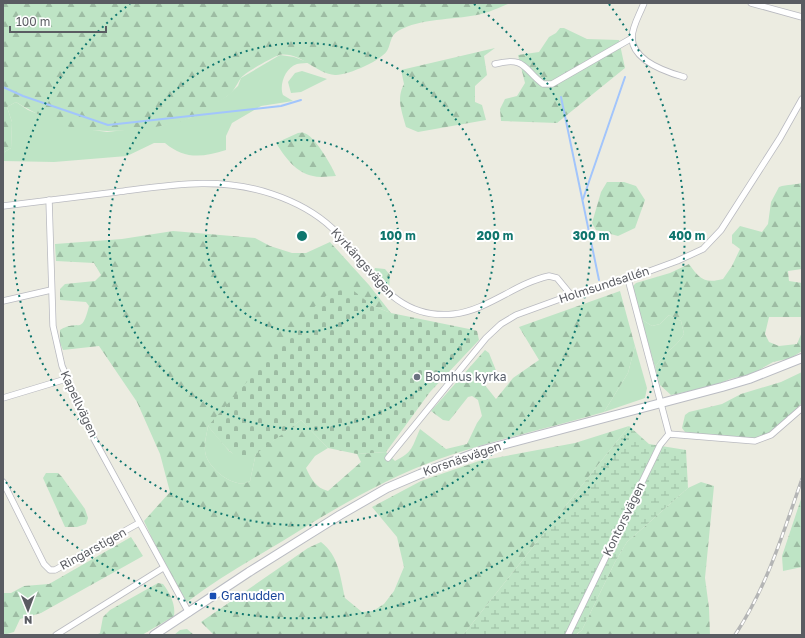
<svg xmlns="http://www.w3.org/2000/svg" width="805" height="638" font-family="'Golos Text',sans-serif">
<style>
.grass{fill:#bee4c5}
.forest{fill:url(#forest-firs)}
.wetland{fill:url(#wetland-marsh)}
.cemetery{fill:url(#cemetery-stones)}
.lines{fill:none;stroke-linecap:round;stroke-linejoin:round}
.stream{stroke:#a2c5fc;stroke-width:2}
.street-casing{stroke:#b9bac0;stroke-width:7}
.secondary-casing{stroke:#babcc3;stroke-width:10}
.street{stroke:#fff;stroke-width:5.5}
.secondary{stroke:#fff;stroke-width:8}
.rail-casing{stroke:#b4b5b5;stroke-width:3.5}
.rail{stroke:#fff;stroke-width:2;stroke-dasharray:6;stroke-linecap:butt}
.ring{fill:none;stroke:#0f766e;stroke-width:2;stroke-dasharray:2 4}
.worship-dot{fill:#6b7280;stroke:#fff;stroke-width:1.5}
.transit-dot{fill:#1a4fb4;stroke:#fff;stroke-width:1.5}
.labels{text-anchor:middle;stroke-width:4;stroke-linejoin:round;paint-order:stroke}
.street-label{font-size:12px;fill:#5a5c62;stroke:#fff}
.worship-label{font-size:12px;fill:#5b616d;stroke:#fff;text-anchor:start}
.transit-label{font-size:12px;fill:#164399;stroke:#fff;text-anchor:start}
.centre{fill:#0f766e;stroke:#fff;stroke-width:2}
.ring-label{font-size:12px;text-anchor:middle;font-weight:bold;fill:#0f766e;stroke:#fff;stroke-width:4;stroke-linejoin:round;paint-order:stroke}
</style>
<defs>
<pattern id="forest-firs" width="22" height="20" patternUnits="userSpaceOnUse"><rect width="22" height="20" fill="#bee4c5"/><path d="M5 1l3.5 6h-7zM16 11l3.5 6h-7z" fill="#9dbca3"/></pattern>
<pattern id="wetland-marsh" width="20" height="14" patternUnits="userSpaceOnUse"><rect width="20" height="14" fill="#bee4c5"/><path d="M1 5h8M5 5V1M11 12h8M15 12V8" fill="none" stroke="#9dbca3"/></pattern>
<pattern id="cemetery-stones" width="16" height="16" patternUnits="userSpaceOnUse"><rect width="16" height="16" fill="#bee4c5"/><path d="M2 7V4a2 2 0 0 1 4 0v3zM10 15v-3a2 2 0 0 1 4 0v3z" fill="#9dbca3"/></pattern>
</defs>
<rect width="100%" height="100%" fill="#ecece1"/>
<!-- grass -->
<g class="grass">
<path d="M280,55L294,57L310,63C306,63 301,63 297,64C285,68 279,85 283,95L293,101L261,106L232,123L226,136V150C203,157 185,160 165,143H154L127,156L54,162L3,161V153L11,148L12,122L7,107L16,102L28,110L71,127L107,132L160,126L190,118L227,96L238,86L241,78Z"/>
<path d="M302,71L327,79L301,92L291,93L288,82L295,73Z"/>
<path d="M669,315L681,321L684,334C675,349 664,352 655,367L641,319L652,326L660,324Z"/>
<path d="M635,346L647,388L645,398L604,412L628,373Z"/>
<path d="M208,426L229,451L245,461L256,453L250,481C235,491 206,467 205,451C204,443 207,433 208,426Z"/>
</g>
<!-- forest -->
<g class="forest">
<path d="M3,3H511C500,7 489,13 477,15C452,20 421,18 398,31C390,36 391,43 388,49C384,60 346,76 335,75C316,74 300,51 279,55C273,57 244,73 241,78C236,85 234,92 226,97C215,104 202,113 190,118C161,130 100,135 70,127C51,121 32,112 16,102L7,107L12,122L11,148L3,153Z"/>
<path d="M560,28H564L587,39L619,40L625,68L557,123L501,121L500,109L505,99L517,96L525,83L518,55L539,52L549,37L556,33Z"/>
<path d="M495,48L484,56L487,75L475,86V102L482,105L486,120L418,132L406,127C402,111 396,99 404,84L401,70Z"/>
<path d="M298,133C300,133 302,132 304,133C314,135 332,166 336,176C329,176 320,178 313,176C296,173 285,157 276,143Z"/>
<path d="M607,182H624L636,186L645,200L635,228L618,236L596,230L592,223L601,192Z"/>
<path d="M802,183V269L788,271L789,281L802,283V317H769L765,334L769,342L779,346L797,344L802,332V351L791,358L773,362L752,374L730,379L714,386L671,395L660,385L655,367C664,352 675,349 684,334L681,321L669,315L660,324L652,326L641,319L632,287L636,283L670,273L689,264C699,278 704,284 723,279L732,266L740,249L732,243V235L740,226L762,232L768,224L771,202L779,187C787,184 796,185 802,183Z"/>
<path d="M173,231L255,238L270,246L292,253H306L330,242L369,285L391,313L373,306L362,298L208,426C207,433 204,443 205,451C206,467 235,491 250,481L256,453L301,420L328,448L315,456L306,468C311,479 316,488 328,491L361,462L357,454L386,452L395,461C413,452 412,447 420,429L446,449L467,444L477,423L482,416L478,400L472,396L468,397L449,421L443,420L431,411L485,350L489,353L497,373L492,382L489,380L484,384L496,399L513,378L539,360L519,327L620,291L635,346L628,373L604,412C549,428 493,440 439,459C383,479 331,511 281,542C249,561 216,580 187,602L165,566L144,521L170,492L160,454L137,402L99,346L63,350L60,343V330C80,318 81,337 89,306L86,302L60,300V289L65,284L95,281L101,275L94,263L56,261L55,244L122,239Z"/>
<path d="M375,268L385,269L390,275L389,290L374,272Z"/>
<path d="M802,372V403C791,414 779,429 765,436C745,444 706,435 685,432L682,428L685,415L689,412L722,404L741,394L781,382Z"/>
<path d="M629,426L463,635H214L201,622L308,548L321,542C339,556 340,576 345,598L362,612L373,611L384,604L394,591L404,567L397,537L372,507L421,481L479,461L575,443Z"/>
<path d="M46,473H58L62,477L85,509L88,518L86,524L77,527H65L43,478Z"/>
<path d="M701,482L714,486L705,578L709,608L710,635H576L582,630L615,562L627,542L688,488Z"/>
<path d="M802,496V567L783,571L782,556Z"/>
<path d="M131,537L143,556L41,613L20,619L14,632L3,635V593H11L24,586L49,584Z"/>
<path d="M158,583L163,584C170,593 176,605 174,616L142,635H96L100,633L103,617L110,610Z"/>
<path d="M187,629L194,635H174L180,630Z"/>
</g>
<!-- wetland -->
<path class="wetland" d="M629,426L649,444L686,450L688,488L627,542L615,562L582,630L575,635H463Z"/>
<!-- cemetery -->
<path class="cemetery" d="M350,288L373,306L391,313L474,330L477,331L479,340L430,392L386,452L357,454L328,448L301,420L245,462C229,454 219,439 208,426L307,314L329,293Z"/>
<g class="lines">
<!-- stream -->
<g class="stream">
<path d="M3,87L23,96L108,125L281,106L301,100"/>
<path d="M561,97L599,280"/>
<path d="M583,199L625,77"/>
</g>
<defs>
<g id="street">
<path d="M644,3C640,14 632,26 632,38C633,61 666,72 684,77"/>
<path d="M751,3L802,17"/>
<path d="M495,64C526,56 523,69 543,84H552L632,38"/>
<path d="M49,200L53,326L62,366L94,439L189,613"/>
<path d="M3,206C41,201 79,197 117,192C171,185 219,176 272,194C293,201 316,213 332,228C370,266 391,321 454,314C488,310 516,283 549,276L557,278L571,295"/>
<path d="M3,301L51,290"/>
<path d="M3,398L66,379"/>
<path d="M669,434L755,441L771,435L802,408"/>
<path d="M388,458L486,338L501,324L516,315L571,295L628,279L677,261L703,249L721,230L780,138L802,99"/>
<path d="M3,482L44,564L50,570H55L139,523"/>
<path d="M56,635L163,568"/>
<path d="M568,635L660,445L669,434L628,279"/>
</g>
<path id="secondary" d="M154,635L249,572L340,515L387,488L420,474L483,450L722,387L749,379L802,358"/>
</defs>
<!-- street casing -->
<use href="#street" class="street-casing"/>
<!-- secondary casing -->
<use href="#secondary" class="secondary-casing"/>
<!-- street -->
<use href="#street" class="street"/>
<!-- secondary -->
<use href="#secondary" class="secondary"/>
<defs>
<path id="rail" d="M735,635C767,587 783,533 802,479"/>
</defs>
<!-- rail casing -->
<use href="#rail" class="rail-casing"/>
<!-- rail -->
<use href="#rail" class="rail"/>
</g>
<!-- distance rings -->
<g class="ring">
<circle cx="302" cy="236" r="96"/>
<circle cx="302" cy="236" r="193"/>
<path d="M474 4A289 289 0 1 1 130 4"/>
<path d="M609 4A385 385 0 0 1 5 481"/>
</g>
<!-- markers -->
<circle class="worship-dot" cx="417" cy="377" r="4"/>
<rect class="transit-dot" x="209" y="592" width="8" height="8" rx="2"/>
<g class="labels">
<!-- street labels -->
<g class="street-label">
<text transform="translate(363 263) rotate(48)" y="4">Kyrkängsvägen</text>
<text transform="translate(604 285) rotate(-18)" y="4">Holmsundsallén</text>
<text transform="translate(79 404) rotate(65)" y="4">Kapellvägen</text>
<text transform="translate(462 459) rotate(-19)" y="4">Korsnäsvägen</text>
<text transform="translate(624 519) rotate(-64)" y="4">Kontorsvägen</text>
<text transform="translate(93 549) rotate(-29)" y="4">Ringarstigen</text>
</g>
<!-- worship labels -->
<g class="worship-label">
<text x="425" y="381">Bomhus kyrka</text>
</g>
<!-- transit labels -->
<g class="transit-label">
<text x="221" y="600">Granudden</text>
</g>
</g>
<circle cx="302" cy="236" r="6" class="centre"/>
<g class="ring-label">
<text x="398" y="240">100 m</text>
<text x="495" y="240">200 m</text>
<text x="591" y="240">300 m</text>
<text x="687" y="240">400 m</text>
</g>
<!-- border -->
<rect width="805" height="638" fill="none" stroke="#5a5c62" stroke-width="8"/>
<!-- north arrow -->
<g transform="translate(28 610) rotate(179)" stroke="#ffffff" stroke-width="3" paint-order="stroke">
<path d="M0-3L7 15L0 10L-7 15Z" fill="#5a5c62"/>
<text y="-6" font-size="11" font-weight="bold" text-anchor="middle" fill="#5a5c62">N</text>
</g>
<!-- scale -->
<path d="M10 26v6h96v-6" fill="none" stroke="#5a5c62" stroke-width="2"/>
<text x="16" y="26" font-size="12" fill="#5a5c62" stroke="#ffffff" stroke-width="3" paint-order="stroke">100 m</text>
</svg>
